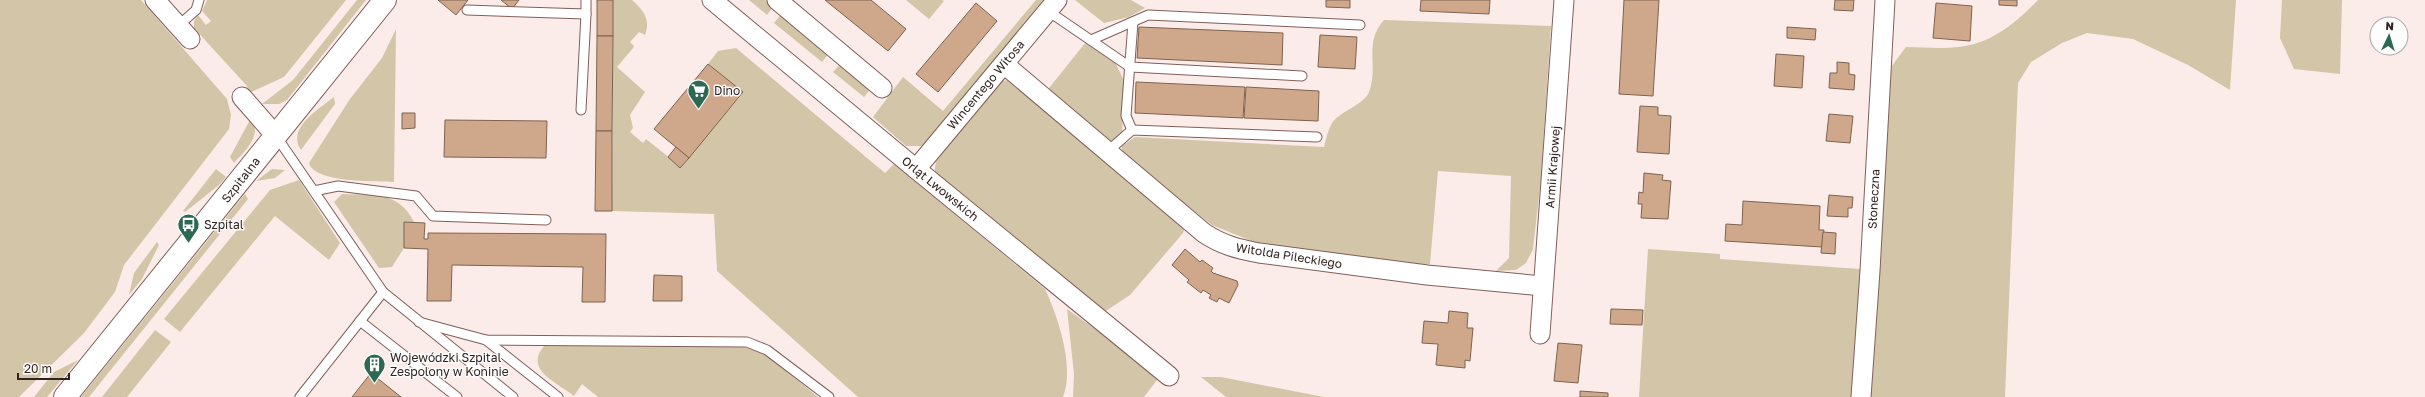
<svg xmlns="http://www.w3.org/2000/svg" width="2425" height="397" font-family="'Golos Text',sans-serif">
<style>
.green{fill:#d3c5a7}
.building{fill:#cfa88c;stroke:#7d634f}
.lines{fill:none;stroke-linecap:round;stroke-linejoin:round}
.service-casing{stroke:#815f59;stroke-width:11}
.minor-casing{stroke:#815f59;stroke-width:21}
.tertiary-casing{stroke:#815f59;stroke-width:24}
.service{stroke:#fff;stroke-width:9}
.minor{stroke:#fff;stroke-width:19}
.tertiary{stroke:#fff;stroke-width:22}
.labels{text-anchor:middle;stroke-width:3;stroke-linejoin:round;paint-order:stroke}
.street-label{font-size:12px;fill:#312320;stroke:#fdfdfd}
.poi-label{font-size:12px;fill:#312320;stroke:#fdfdfd;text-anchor:start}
</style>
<rect width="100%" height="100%" fill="#fcece9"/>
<!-- green -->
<g class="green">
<path d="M0,0H141L227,99L231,115L229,129L124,265L115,292L84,333L19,397H0Z"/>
<path d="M207,0H346L284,77L249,93L247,86L194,28V21L198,15L206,25L211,21L202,11Z"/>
<path d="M357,0H366L287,100L279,104H262L293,80Z"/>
<path d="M613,0H632C643,10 651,19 645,35L639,32L630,42L634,46L633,48L617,67L645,92L630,115L633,128L630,132L643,143L646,139L681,167L743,93L708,64L718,51L736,48L885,173L894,164L1045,289C1058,317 1075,367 1063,397H858L717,271L714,214L612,211Z"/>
<path d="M749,0H766L774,6L767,15Z"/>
<path d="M906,0H942L944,1L929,19Z"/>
<path d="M1036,0H1044L926,142L921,146H906L873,117L903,77L943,111Z"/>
<path d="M1075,0H1131L1145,8L1129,17L1104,23Z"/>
<path d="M2038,0H2236L2230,90L2188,65L2133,39L2087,33L2062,43L2031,62L2018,83L2005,397H1868L1885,75L1906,47C1923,47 1941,49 1958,47C1990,45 2017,22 2038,0Z"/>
<path d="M2282,0H2342L2340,74L2294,69L2280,38Z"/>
<path d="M782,13L830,52L822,62L774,23Z"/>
<path d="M1384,20L1551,26L1541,178L1533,249L1526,263L1516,270L1496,271L1509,258L1511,176L1438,171L1430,264L1420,266L1259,244L1212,225L1122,154V146L1135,137L1324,147C1326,139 1328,130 1332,123C1339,112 1365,104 1369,92C1379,66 1363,43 1384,20Z"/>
<path d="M396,29L394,182C375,181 314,183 309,163L350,99L382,58Z"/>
<path d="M1086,42L1114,60L1125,83L1122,134L1112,141L1100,139L1045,93Z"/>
<path d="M842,62L872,87L864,97L833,72Z"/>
<path d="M1007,80L1186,225L1183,233L1130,295L1101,314L934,176L936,161L999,82Z"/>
<path d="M334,97L335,104L301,150C286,128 319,109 334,97Z"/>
<path d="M251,118C263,135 245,151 234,163L230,157Z"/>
<path d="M216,169L226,177L219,185L185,212L183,211Z"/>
<path d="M272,169L285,170L275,178L256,181Z"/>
<path d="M299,180L340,243L329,260L275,216L180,332L164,319L270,190Z"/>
<path d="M245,194L248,199L89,397H81Z"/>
<path d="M342,194C372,195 399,191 414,222H404V248L392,267L379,268L334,202Z"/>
<path d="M157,242L159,245L142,279L129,295L134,273Z"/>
<path d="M1648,249L1720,254V259L1860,269L1854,397H1639Z"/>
<path d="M1067,309L1130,354L1157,380L1144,397H1073L1074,374Z"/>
<path d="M155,330L171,342L127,397H102Z"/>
<path d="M546,344L730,345L754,349L768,356L818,397H598L582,384L574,396C555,381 522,369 546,344Z"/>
<path d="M78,360L47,397H34L54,372Z"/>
<path d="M1201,377H1221L1324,397H1226Z"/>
</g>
<!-- building -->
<g class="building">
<path d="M438,0H468L456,15Z"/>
<path d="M501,0H519L512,9Z"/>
<rect x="597" y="0" width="16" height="36"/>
<path d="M825,0H871L906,29L888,51Z"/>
<path d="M1326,0H1350V8L1326,7Z"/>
<path d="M1421,0H1490L1489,14L1420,11Z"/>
<path d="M1624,0H1659L1653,96L1619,94Z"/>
<path d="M1835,0H1854L1853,11L1834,10Z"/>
<path d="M1999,0H2017V6L1999,5Z"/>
<path d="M976,3L997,21L938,92L916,74Z"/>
<path d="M1936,3L1972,6L1970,41L1933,38Z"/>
<path d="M1139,27L1283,33L1282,65L1137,58Z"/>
<path d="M1787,27L1816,29L1815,40L1787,38Z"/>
<path d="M1320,35L1357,37L1355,69L1318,67Z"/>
<path d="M597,36H613L612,131H596Z"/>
<path d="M1776,54L1804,56L1802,88L1774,86Z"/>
<path d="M1837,62L1849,63V74L1855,75L1854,90L1829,88L1830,73H1837Z"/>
<path d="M708,64L743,92L689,158L654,129Z"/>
<path d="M1136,82L1245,87L1243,118L1135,113Z"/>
<path d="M1246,87L1319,91L1318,121L1244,118Z"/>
<path d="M1640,106L1658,107V115L1671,116L1669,154L1637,152Z"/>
<path d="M402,113H415V128L402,129Z"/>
<path d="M1829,114L1853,116L1850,143L1826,141Z"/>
<path d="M445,120L547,121L546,158L444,157Z"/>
<path d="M596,131H612V211H595Z"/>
<path d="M676,147L689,158L680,168L668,157Z"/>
<path d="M1644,173L1663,175L1662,180L1671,181L1668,219L1641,218L1642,204H1638L1639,192L1643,193Z"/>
<path d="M1829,195L1853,197L1852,208H1848V217L1827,216Z"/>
<path d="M1743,201L1820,206L1819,230H1824L1822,247L1725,241L1726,224L1742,225Z"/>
<path d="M404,222L425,223L424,239H428V233L606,234L605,302H582L583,267L452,265L451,301H427L428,249L404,248Z"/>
<path d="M1823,232L1836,233L1835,254L1821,253Z"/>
<path d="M1185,249L1200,262L1202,260L1213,268L1211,271L1213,273L1237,281L1238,285L1229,303L1219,298L1217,302L1209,298L1211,295L1203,290L1201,293L1187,282L1189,280L1172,265Z"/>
<path d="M654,275L682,276V301H653Z"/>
<path d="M1611,309L1643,310L1642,325L1610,324Z"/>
<path d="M1449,311L1468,313L1467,328H1473L1470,361L1465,360V368L1436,365L1438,344L1422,343L1424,321L1448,323Z"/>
<path d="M1558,343L1582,345L1578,383L1554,381Z"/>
<path d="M371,373L401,397H352Z"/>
<path d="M1580,391L1608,393V397H1580Z"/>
</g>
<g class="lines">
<defs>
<g id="service">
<path d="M467,10L586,14V0"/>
<path d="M1048,11L1130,67L1302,76"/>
<path d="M178,26L196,10L199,0"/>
<path d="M1091,40L1148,15L1360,25"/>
<path d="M581,110L586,14"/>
<path d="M1132,130L1126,116L1133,22"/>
<path d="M276,136L383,292L513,397"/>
<path d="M1107,152L1132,130L1317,137"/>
<path d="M314,191L338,186L416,196L433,216L546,220"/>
<path d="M360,321L457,397"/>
<path d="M419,322L486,340L747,342L767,350L829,397"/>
<path d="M486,340L558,397"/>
<path d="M300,397L383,292"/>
</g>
<g id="minor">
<path d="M155,0L190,39"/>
<path d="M712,0L916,169L1169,376"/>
<path d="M777,0L882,88"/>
<path d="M1004,64L1204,233C1222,245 1238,249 1259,253L1427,275L1543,286"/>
<path d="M242,97L276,136"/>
<path d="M916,169L1057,0"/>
<path d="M1540,334L1564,0"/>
<path d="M1861,397L1870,271L1885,0"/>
</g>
<path id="tertiary" d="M65,397L385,0"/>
</defs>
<!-- service casing -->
<use href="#service" class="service-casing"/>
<!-- minor casing -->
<use href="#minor" class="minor-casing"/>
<!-- tertiary casing -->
<use href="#tertiary" class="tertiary-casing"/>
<!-- service -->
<use href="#service" class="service"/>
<!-- minor -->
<use href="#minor" class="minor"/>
<!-- tertiary -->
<use href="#tertiary" class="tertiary"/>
</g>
<!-- icons -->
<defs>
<symbol id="supermarket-pin" viewBox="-11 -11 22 30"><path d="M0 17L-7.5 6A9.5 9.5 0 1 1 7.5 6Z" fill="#2c6852" stroke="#fdfdfd"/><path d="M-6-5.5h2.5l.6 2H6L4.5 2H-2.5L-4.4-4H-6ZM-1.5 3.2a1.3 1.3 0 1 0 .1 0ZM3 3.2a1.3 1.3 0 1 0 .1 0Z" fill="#fff"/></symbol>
<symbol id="bus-pin" viewBox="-11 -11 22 30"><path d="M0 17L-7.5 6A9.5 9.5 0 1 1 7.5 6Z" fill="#2c6852" stroke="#fdfdfd"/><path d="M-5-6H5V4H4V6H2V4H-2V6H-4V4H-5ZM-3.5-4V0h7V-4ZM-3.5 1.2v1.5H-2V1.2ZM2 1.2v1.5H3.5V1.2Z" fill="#fff"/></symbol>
<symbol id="building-pin" viewBox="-11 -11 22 30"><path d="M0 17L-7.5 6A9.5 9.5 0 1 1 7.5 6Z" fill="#2c6852" stroke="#fdfdfd"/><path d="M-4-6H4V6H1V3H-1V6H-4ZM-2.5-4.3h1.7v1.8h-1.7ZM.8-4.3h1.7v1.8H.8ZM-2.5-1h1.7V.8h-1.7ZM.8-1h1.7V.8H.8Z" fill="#fff"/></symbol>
</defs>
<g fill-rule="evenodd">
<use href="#supermarket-pin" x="686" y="78" width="25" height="34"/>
<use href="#bus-pin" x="176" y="212" width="25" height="34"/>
<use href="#building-pin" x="362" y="352" width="25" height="34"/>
</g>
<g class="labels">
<!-- street labels -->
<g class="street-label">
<text transform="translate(986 85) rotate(-50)" y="4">Wincentego Witosa</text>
<text transform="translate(1553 167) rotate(-86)" y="4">Armii Krajowej</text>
<text transform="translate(241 180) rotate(-52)" y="4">Szpitalna</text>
<text transform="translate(940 189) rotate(39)" y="4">Orląt Lwowskich</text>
<text transform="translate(1874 199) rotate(-87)" y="4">Słoneczna</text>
<text transform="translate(1289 256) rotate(9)" y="4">Witolda Pileckiego</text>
</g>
<!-- poi labels -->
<g class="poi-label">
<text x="714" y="95">Dino</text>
<text x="204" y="229">Szpital</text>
<text x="390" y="362">Wojewódzki Szpital<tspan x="390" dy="14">Zespolony w Koninie</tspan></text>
</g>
</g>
<!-- north arrow -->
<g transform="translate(2389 36) rotate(4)"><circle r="19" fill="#fdfdfd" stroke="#aba6a5"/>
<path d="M0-3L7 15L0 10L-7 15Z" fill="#2c6852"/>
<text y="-6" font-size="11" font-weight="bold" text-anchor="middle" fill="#312320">N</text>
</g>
<!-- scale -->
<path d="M18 373v6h51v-6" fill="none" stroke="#312320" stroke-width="2"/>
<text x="24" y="373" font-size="12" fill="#312320" stroke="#fdfdfd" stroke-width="3" paint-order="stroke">20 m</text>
</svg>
